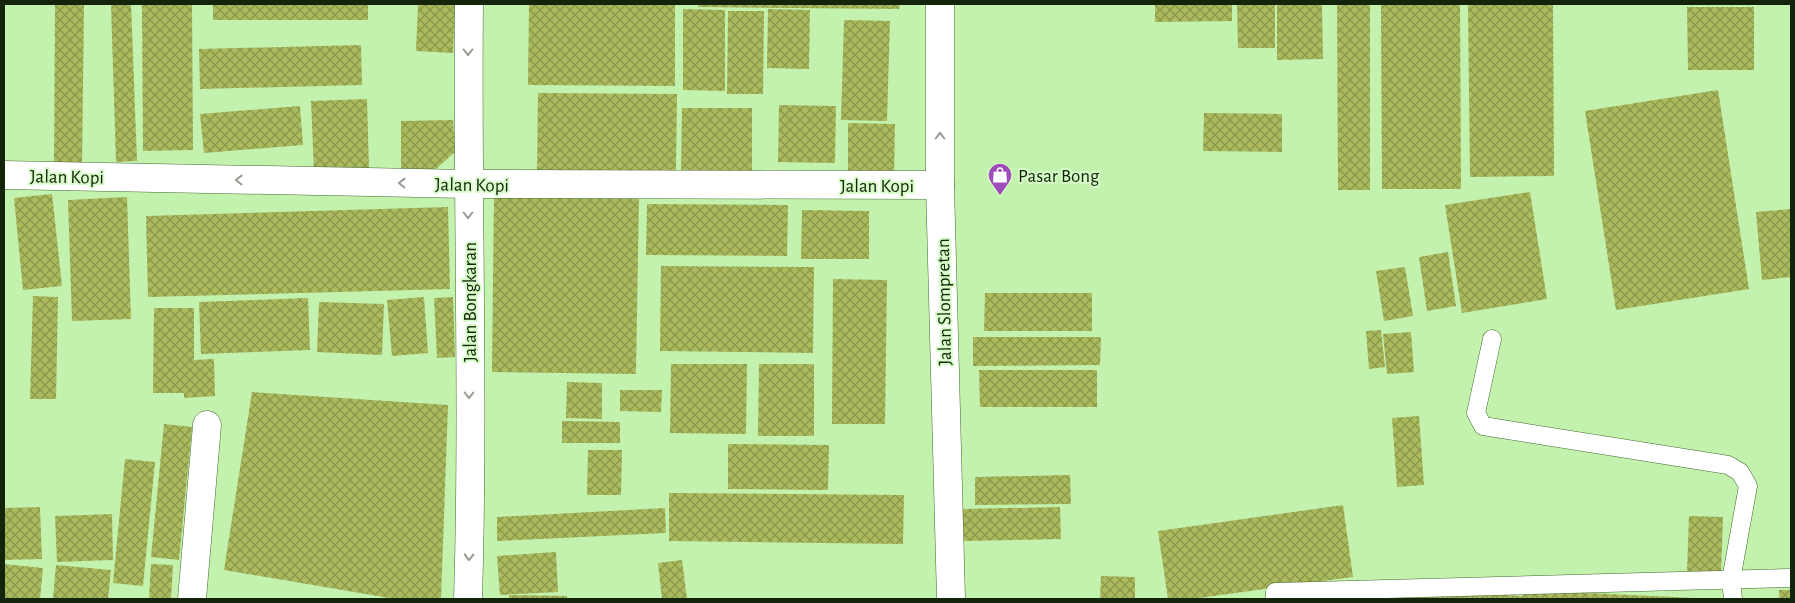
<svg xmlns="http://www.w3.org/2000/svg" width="1795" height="603" font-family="'Alegreya Sans',sans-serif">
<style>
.building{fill:url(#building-cross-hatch)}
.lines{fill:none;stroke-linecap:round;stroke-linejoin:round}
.service-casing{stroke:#426b2e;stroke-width:19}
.minor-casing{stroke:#426b2e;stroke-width:29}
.tertiary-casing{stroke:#426b2e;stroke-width:29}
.service{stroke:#fff;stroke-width:18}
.minor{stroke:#fff;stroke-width:28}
.tertiary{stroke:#fff;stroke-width:28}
.oneway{stroke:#959c91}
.labels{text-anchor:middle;stroke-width:4;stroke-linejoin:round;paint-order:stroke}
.poi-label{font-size:19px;fill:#13240b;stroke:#d6fcc7;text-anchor:start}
.street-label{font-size:19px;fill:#13240b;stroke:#d6fcc7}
</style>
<defs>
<pattern id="building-cross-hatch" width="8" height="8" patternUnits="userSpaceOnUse" patternTransform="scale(1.25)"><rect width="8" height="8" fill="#abba5d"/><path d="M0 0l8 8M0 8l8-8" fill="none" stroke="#8a974b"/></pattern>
</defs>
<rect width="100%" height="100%" fill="#c3f2af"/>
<!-- building -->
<g class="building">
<path d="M55,4H84L82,167H54Z"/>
<path d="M111,4H131L137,161L116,162Z"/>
<path d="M142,4H192L193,150L143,151Z"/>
<rect x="213" y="4" width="155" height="16"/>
<path d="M418,4H455L453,53L416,51Z"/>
<path d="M529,4H675V86L528,85Z"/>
<path d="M698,4H900L899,9L698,7Z"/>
<path d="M1155,4H1232V21L1155,22Z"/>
<path d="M1237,4H1275V48H1238Z"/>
<path d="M1277,4H1322L1323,59L1277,60Z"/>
<path d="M1337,4H1370V190H1338Z"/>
<path d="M1381,4H1460L1461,189H1382Z"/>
<path d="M1468,4H1553L1554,176L1470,177Z"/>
<path d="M1687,7H1754V70H1688Z"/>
<path d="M683,9L725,10V91L683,90Z"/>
<path d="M768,9L810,10L809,69L767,68Z"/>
<path d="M728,11H764L763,94H727Z"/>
<path d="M844,20L890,21L887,121L841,120Z"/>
<path d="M361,45L362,85L200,89L199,49Z"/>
<path d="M1718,90L1749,289L1616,310L1585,111Z"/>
<path d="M538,93L677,94L676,174L537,173Z"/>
<path d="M367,99L369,169L314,171L311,101Z"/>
<path d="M779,105L836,106L835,163L778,162Z"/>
<path d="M300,106L303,145L204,153L200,114Z"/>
<path d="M682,108H752V174L681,173Z"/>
<path d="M1204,113L1282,114V152L1203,151Z"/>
<path d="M453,120L455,152L429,175L401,176V121Z"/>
<path d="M848,123L895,124L894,181L848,180Z"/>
<path d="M1530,192L1547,299L1462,313L1445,205Z"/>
<path d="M52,194L62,286L23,290L14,198Z"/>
<path d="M494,194L639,196L636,374L492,372Z"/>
<path d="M127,197L131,319L72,321L68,200Z"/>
<path d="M647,204L788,205L787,256L646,255Z"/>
<path d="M448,207L450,289L148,297L146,216Z"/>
<path d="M1791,209V277L1762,280L1756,212Z"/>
<path d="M802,210L869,211V259H801Z"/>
<path d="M1448,252L1456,306L1427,311L1419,257Z"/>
<path d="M661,266L814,267L813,353L660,351Z"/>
<path d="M1405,267L1413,316L1384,321L1376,271Z"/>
<path d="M833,279L887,280L885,424H832Z"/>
<path d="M985,293H1092V331H984Z"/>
<path d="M33,296L58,297L56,399H30Z"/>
<path d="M424,297L428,353L392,356L387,300Z"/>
<path d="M453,297L455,357L437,358L434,298Z"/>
<path d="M308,298L310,350L201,354L199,302Z"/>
<path d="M319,302L384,304L382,355L317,352Z"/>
<path d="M154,308H194V360L214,359L215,396L184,398V393H153Z"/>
<path d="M1381,330L1385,367L1369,369L1366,331Z"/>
<path d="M1411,332L1414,372L1387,374L1383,334Z"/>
<path d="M973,337H1101L1100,365L973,366Z"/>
<path d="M671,364H747L746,434L670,433Z"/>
<path d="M759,364H814V436H758Z"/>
<path d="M979,370H1097V407H980Z"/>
<path d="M567,382L602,383V419L566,418Z"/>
<path d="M620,390H662L661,412L620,411Z"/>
<path d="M252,392L448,405L441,599H395L224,570Z"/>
<path d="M1419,416L1424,485L1397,487L1392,418Z"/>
<path d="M562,421L620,422V443H562Z"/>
<path d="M164,424L192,427L179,560L151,557Z"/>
<path d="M728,444L829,445L828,490L728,489Z"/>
<path d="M588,450H622L621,495H587Z"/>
<path d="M125,459L155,462L143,586L113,583Z"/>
<path d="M1070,475L1071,504L975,505V477Z"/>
<path d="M669,493L904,495L903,544L669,541Z"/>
<path d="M1343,505L1353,577L1192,599H1168L1158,531Z"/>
<path d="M40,507L42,559L4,560V508Z"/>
<path d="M1060,507L1061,539L963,541L962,509Z"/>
<path d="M665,508L666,533L497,541V517Z"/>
<path d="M112,514L113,560L57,562L55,516Z"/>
<path d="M1689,516L1723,517L1721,573L1687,571Z"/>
<path d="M556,552L558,592L500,595L497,556Z"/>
<path d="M682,560L687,599H662L658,563Z"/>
<path d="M4,564L43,568L40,599H4Z"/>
<path d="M151,564L173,565L171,599H149Z"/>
<path d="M56,565L111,570L108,599H53Z"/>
<path d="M1101,576L1135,577V599H1100Z"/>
<path d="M1409,589L1523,596V590L1695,598V599H1388V592Z"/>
<rect x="1779" y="590" width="12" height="9"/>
<path d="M509,595L567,596V599H509Z"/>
</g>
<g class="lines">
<defs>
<g id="service">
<path d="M1492,339L1476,413L1483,426L1728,465L1740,472L1748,486L1731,580L1733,599"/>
<path d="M1275,599V592L1791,578"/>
</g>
<g id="minor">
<path d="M4,175L468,184L940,185"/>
<path d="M192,599L207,425"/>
</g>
<g id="tertiary">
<path d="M940,4V185L951,599"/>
<path d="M468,599C474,401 467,202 469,4"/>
</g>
</defs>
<!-- service casing -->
<use href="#service" class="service-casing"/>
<!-- minor casing -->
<use href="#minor" class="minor-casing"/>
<!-- tertiary casing -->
<use href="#tertiary" class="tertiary-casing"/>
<!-- service -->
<use href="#service" class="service"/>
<!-- minor -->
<use href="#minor" class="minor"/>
<!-- tertiary -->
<use href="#tertiary" class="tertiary"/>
</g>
<!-- one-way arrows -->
<defs><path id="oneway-chevron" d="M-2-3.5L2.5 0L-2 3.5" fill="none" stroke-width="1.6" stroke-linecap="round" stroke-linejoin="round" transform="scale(1.25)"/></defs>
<g class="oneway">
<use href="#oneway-chevron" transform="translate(468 52) rotate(90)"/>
<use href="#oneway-chevron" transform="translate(940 136) rotate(-90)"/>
<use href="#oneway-chevron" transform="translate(239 180) rotate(-179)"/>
<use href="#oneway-chevron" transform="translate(402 183) rotate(-179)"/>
<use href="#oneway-chevron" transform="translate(468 215) rotate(90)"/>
<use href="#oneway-chevron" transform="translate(469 395) rotate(90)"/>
<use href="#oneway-chevron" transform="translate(469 557) rotate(92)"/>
</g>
<!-- icons -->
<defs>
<symbol id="shop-pin" viewBox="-11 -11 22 30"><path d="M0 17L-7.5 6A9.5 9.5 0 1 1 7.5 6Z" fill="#9f4cbb" stroke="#d6fcc7"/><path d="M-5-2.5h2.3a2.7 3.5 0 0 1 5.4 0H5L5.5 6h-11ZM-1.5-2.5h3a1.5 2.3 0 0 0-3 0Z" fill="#fff"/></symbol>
</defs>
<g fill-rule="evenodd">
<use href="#shop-pin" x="986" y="161" width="28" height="38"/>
</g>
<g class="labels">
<!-- poi labels -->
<g class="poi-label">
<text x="1018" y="182">Pasar Bong</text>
</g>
<!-- street labels -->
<g class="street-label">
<text transform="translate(67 176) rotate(1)" y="7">Jalan Kopi</text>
<text transform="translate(472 184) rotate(1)" y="7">Jalan Kopi</text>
<text x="877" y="192">Jalan Kopi</text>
<text transform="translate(469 302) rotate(-90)" y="7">Jalan Bongkaran</text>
<text transform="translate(943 302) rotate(-91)" y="7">Jalan Slompretan</text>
</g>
</g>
<!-- border -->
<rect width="1795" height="603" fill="none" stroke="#13240b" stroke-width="10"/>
</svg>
